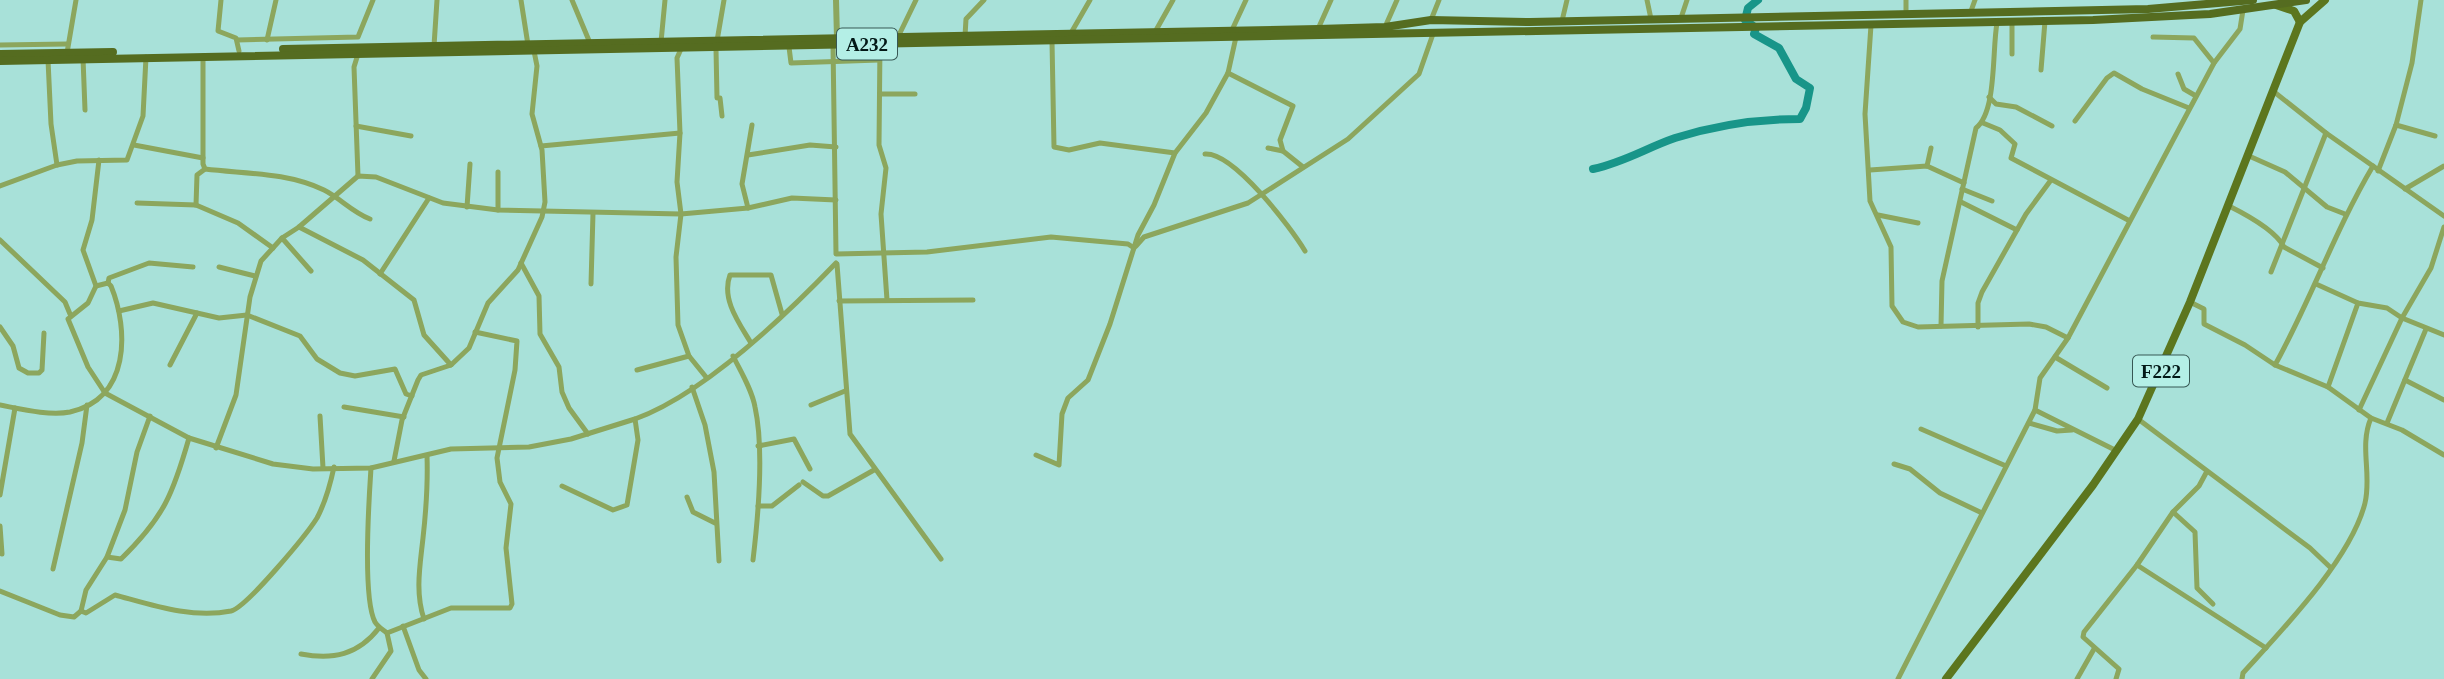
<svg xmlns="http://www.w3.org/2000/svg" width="2444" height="679" font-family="Georgia,serif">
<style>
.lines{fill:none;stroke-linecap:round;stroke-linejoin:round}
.river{stroke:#189589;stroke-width:8}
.minor{stroke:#8ca65d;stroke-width:5}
.tertiary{stroke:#8ca65d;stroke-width:6}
.primary{stroke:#5c761e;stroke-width:8}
.trunk{stroke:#556c20;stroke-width:8}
.labels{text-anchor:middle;stroke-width:5;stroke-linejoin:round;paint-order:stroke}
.shield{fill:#b4efe6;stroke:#375854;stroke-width:2}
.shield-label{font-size:19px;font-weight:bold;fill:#021816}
</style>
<rect width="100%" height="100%" fill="#a8e1d9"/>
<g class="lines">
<!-- river -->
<path class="river" d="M1593,169C1625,162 1646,148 1675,138C1716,125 1757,119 1800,119L1806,108L1810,88L1796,79L1779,48L1754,34L1756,28L1745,20L1748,8L1758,0"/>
<!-- minor -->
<g class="minor">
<path d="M221,0L218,31L236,38L239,51"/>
<path d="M521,0L528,45"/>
<path d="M572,0L590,43"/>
<path d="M1647,0L1651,19"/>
<path d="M1971,11L1975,0"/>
<path d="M1906,14V0"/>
<path d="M1681,18L1687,0"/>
<path d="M1431,20L1439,0"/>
<path d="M1562,21L1567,0"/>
<path d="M2012,22V54"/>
<path d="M1871,25L1865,114L1870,201L1891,247L1892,306L1903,322L1918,327L2029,324L2046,327L2068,338"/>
<path d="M1385,27L1397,0"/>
<path d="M1318,29L1331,0"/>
<path d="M1232,30L1246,0"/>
<path d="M1155,32L1173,0"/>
<path d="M1071,33L1090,0"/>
<path d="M965,36L966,19L984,0"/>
<path d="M898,37L916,0"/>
<path d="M2153,37L2194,38L2214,63"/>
<path d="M237,40L358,37L373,0"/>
<path d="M267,40L276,0"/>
<path d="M717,41L724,0"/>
<path d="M1052,41L1054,147L1069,150L1100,143L1175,153"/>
<path d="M661,42L665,0"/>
<path d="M880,44L879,145L886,168L881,214L887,300"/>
<path d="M0,45L67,44"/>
<path d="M833,45L836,254L927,252L1051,237L1128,244L1134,248"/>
<path d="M434,46L437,0"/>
<path d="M789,47L791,63L879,60"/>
<path d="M681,49L677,58L680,133L677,182L681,214L676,257L678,325L689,356L706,377"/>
<path d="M716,49L717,98"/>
<path d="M67,53L76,0"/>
<path d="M358,54L354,67L358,176"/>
<path d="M203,56V164L205,169C246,174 286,172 324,190C340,198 352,212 370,219"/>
<path d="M83,58L85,110"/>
<path d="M48,60L51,124L57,165"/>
<path d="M2041,70L2045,21"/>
<path d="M1228,73L1293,106L1280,140L1283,151"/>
<path d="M2178,74L2184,89L2196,96"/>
<path d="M2273,91L2326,133L2444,216"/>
<path d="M880,94H915"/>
<path d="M1989,97L1996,104L2016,107L2052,126"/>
<path d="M720,98L722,116"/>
<path d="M2075,121L2107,78L2114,73L2142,89L2189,108"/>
<path d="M1983,123L2000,130L2015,144L2011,158L2128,220"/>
<path d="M2396,125L2435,136"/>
<path d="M356,126L411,136"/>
<path d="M134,145L203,158"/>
<path d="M541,146L680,133"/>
<path d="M1268,148L1283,151L1303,167"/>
<path d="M1205,154C1234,152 1291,228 1305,251"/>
<path d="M748,155L810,145L836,147"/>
<path d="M2249,156L2285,172L2327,207L2345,214"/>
<path d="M99,160L92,220L83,250L96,286L88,303L68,319L88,367L105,393L189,438L273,464L313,469L371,468L451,449L529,447L571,439L635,419"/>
<path d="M1927,166L1931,148"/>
<path d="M1870,170L1927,166L1964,183"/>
<path d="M2378,171L2396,125L2412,63L2421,0"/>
<path d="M0,186L57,165L77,161L127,160L143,116L146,57"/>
<path d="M1962,189L1992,201"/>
<path d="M2405,189L2444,166"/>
<path d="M1961,202L2017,230"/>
<path d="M137,203L196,205L238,223L273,248"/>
<path d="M196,205L197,175L205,169"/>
<path d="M2229,206C2245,214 2276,231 2284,247L2323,268"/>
<path d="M467,207L470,164"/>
<path d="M748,208L742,184L752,125"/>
<path d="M498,210V172"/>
<path d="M1878,215L1918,223"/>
<path d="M299,227L363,260L414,300L424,335L451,365"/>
<path d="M282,238L311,271"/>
<path d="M0,240L65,302L70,314"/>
<path d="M1136,246L1144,237L1248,203L1348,139L1419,74L1433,34"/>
<path d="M521,263L539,296L540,334L559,367L562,392L569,408L588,434"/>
<path d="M837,264L850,434L941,559"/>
<path d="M219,267L255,276"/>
<path d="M2271,272L2326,133"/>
<path d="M380,274L429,198"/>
<path d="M108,283L109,278L149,263L193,267"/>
<path d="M591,284L593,213"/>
<path d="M2316,284L2358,303L2387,308L2402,318L2444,335"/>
<path d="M839,301L973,300"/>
<path d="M2190,302L2204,309V324L2245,345L2275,365L2328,387L2371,418L2402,430L2444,455"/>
<path d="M119,311L153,303L219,318L247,315L300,336L317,359L340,373L355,376L395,369L406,394L412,396"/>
<path d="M1941,326L1942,281L1976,128C1997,112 1992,49 1997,23"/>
<path d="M0,327L13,346L19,368L28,373H39L42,370L44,333"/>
<path d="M1978,327V303L1982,292L2026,214L2051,180"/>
<path d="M751,343C739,323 721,299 730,275H771L782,314"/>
<path d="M733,356C741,372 752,390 755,407C764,448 758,518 753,560"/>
<path d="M2055,357L2107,388"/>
<path d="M170,365L197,313"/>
<path d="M2275,365C2311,300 2335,230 2373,166"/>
<path d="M637,370L689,356"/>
<path d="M2405,380L2444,400"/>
<path d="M692,387L705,425L714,472L719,561"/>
<path d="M2328,387L2358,303"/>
<path d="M0,405C21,409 49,416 70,412C130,399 129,330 111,286L108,283L96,286"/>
<path d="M811,405L845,391"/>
<path d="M344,407L404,417"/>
<path d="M2035,410L2117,451"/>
<path d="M2359,410L2402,318L2431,268L2444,227"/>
<path d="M320,416L323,468"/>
<path d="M2138,419L2310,548L2331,568"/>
<path d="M2029,423L2057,431L2072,430"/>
<path d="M2387,423L2426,329"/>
<path d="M1921,429L2006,466"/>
<path d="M758,446L794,439L810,469"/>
<path d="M216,448L236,395L250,297L261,261L282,238L299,227L358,176L376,177L443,203L498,210L681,214L748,208L792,198L836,200"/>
<path d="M1036,455L1059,465L1062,414L1068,398L1088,380L1110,324L1138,235L1154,205L1175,153L1206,113L1228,73L1236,37"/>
<path d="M394,461L402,420L418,380L421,375L451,365L469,348L488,303L518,270L542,217L545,202L542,150L532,114L537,66L534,51"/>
<path d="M1894,464L1910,469L1940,493L1982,513"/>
<path d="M371,468C369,499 362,597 375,622C378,627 382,629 387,633L391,651L372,679"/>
<path d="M803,482L823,496H828L874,470"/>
<path d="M562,486L613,510L627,505L638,440L635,419C704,394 785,316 836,263"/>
<path d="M0,495L15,408"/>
<path d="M687,497L693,512L715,523"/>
<path d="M758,506H772L799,485"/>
<path d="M2173,512L2195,532L2197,588L2213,604"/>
<path d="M0,526L2,554"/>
<path d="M107,557L121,559C164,517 173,494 189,438"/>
<path d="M2137,565L2266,648"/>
<path d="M53,569L82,443L87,405"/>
<path d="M0,591L60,615L74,617L81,611L86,613L115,595C152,605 192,619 231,611C247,607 307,534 317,518C326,501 330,486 334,467"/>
<path d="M81,611L86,590L107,557L125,510L137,452L150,416"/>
<path d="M424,619C415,592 420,566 423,538C426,511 428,484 427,456"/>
<path d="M403,626L419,670L426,679"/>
<path d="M387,633L451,608H510L512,604L506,548L511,504L500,482L497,458L515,370L517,341L475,332"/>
<path d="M301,654C333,660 358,655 379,628"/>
<path d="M1898,679L2035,410L2040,378L2068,338L2214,63L2240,29L2243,10"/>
<path d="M2077,679L2094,649"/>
<path d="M2116,679L2119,669L2083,637L2084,632L2137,565L2173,512L2199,486L2206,473"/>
<path d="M2242,679L2243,673C2282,630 2351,559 2365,503C2372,474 2359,446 2371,418"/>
</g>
<!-- tertiary -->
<path class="tertiary" d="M836,0L837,38"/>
<!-- primary -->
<g class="primary">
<path d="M2276,5L2294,11L2300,22"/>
<path d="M1946,679L2093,485L2138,419L2190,302L2300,22L2325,0"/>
</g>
<!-- trunk -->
<g class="trunk">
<path d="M283,49L1318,29L1385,27L1431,20L1530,22L2148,9L2253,0"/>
<path d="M0,54L113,52"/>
<path d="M0,61L2093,20L2210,14L2306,0"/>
</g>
</g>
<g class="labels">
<!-- shield labels -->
<g class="shield">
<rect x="837" y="28.5" width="60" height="31" rx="5"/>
<rect x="2133" y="355.5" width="56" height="31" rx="5"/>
</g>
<g class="shield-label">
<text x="867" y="51">A232</text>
<text x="2161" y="378">F222</text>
</g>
</g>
</svg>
